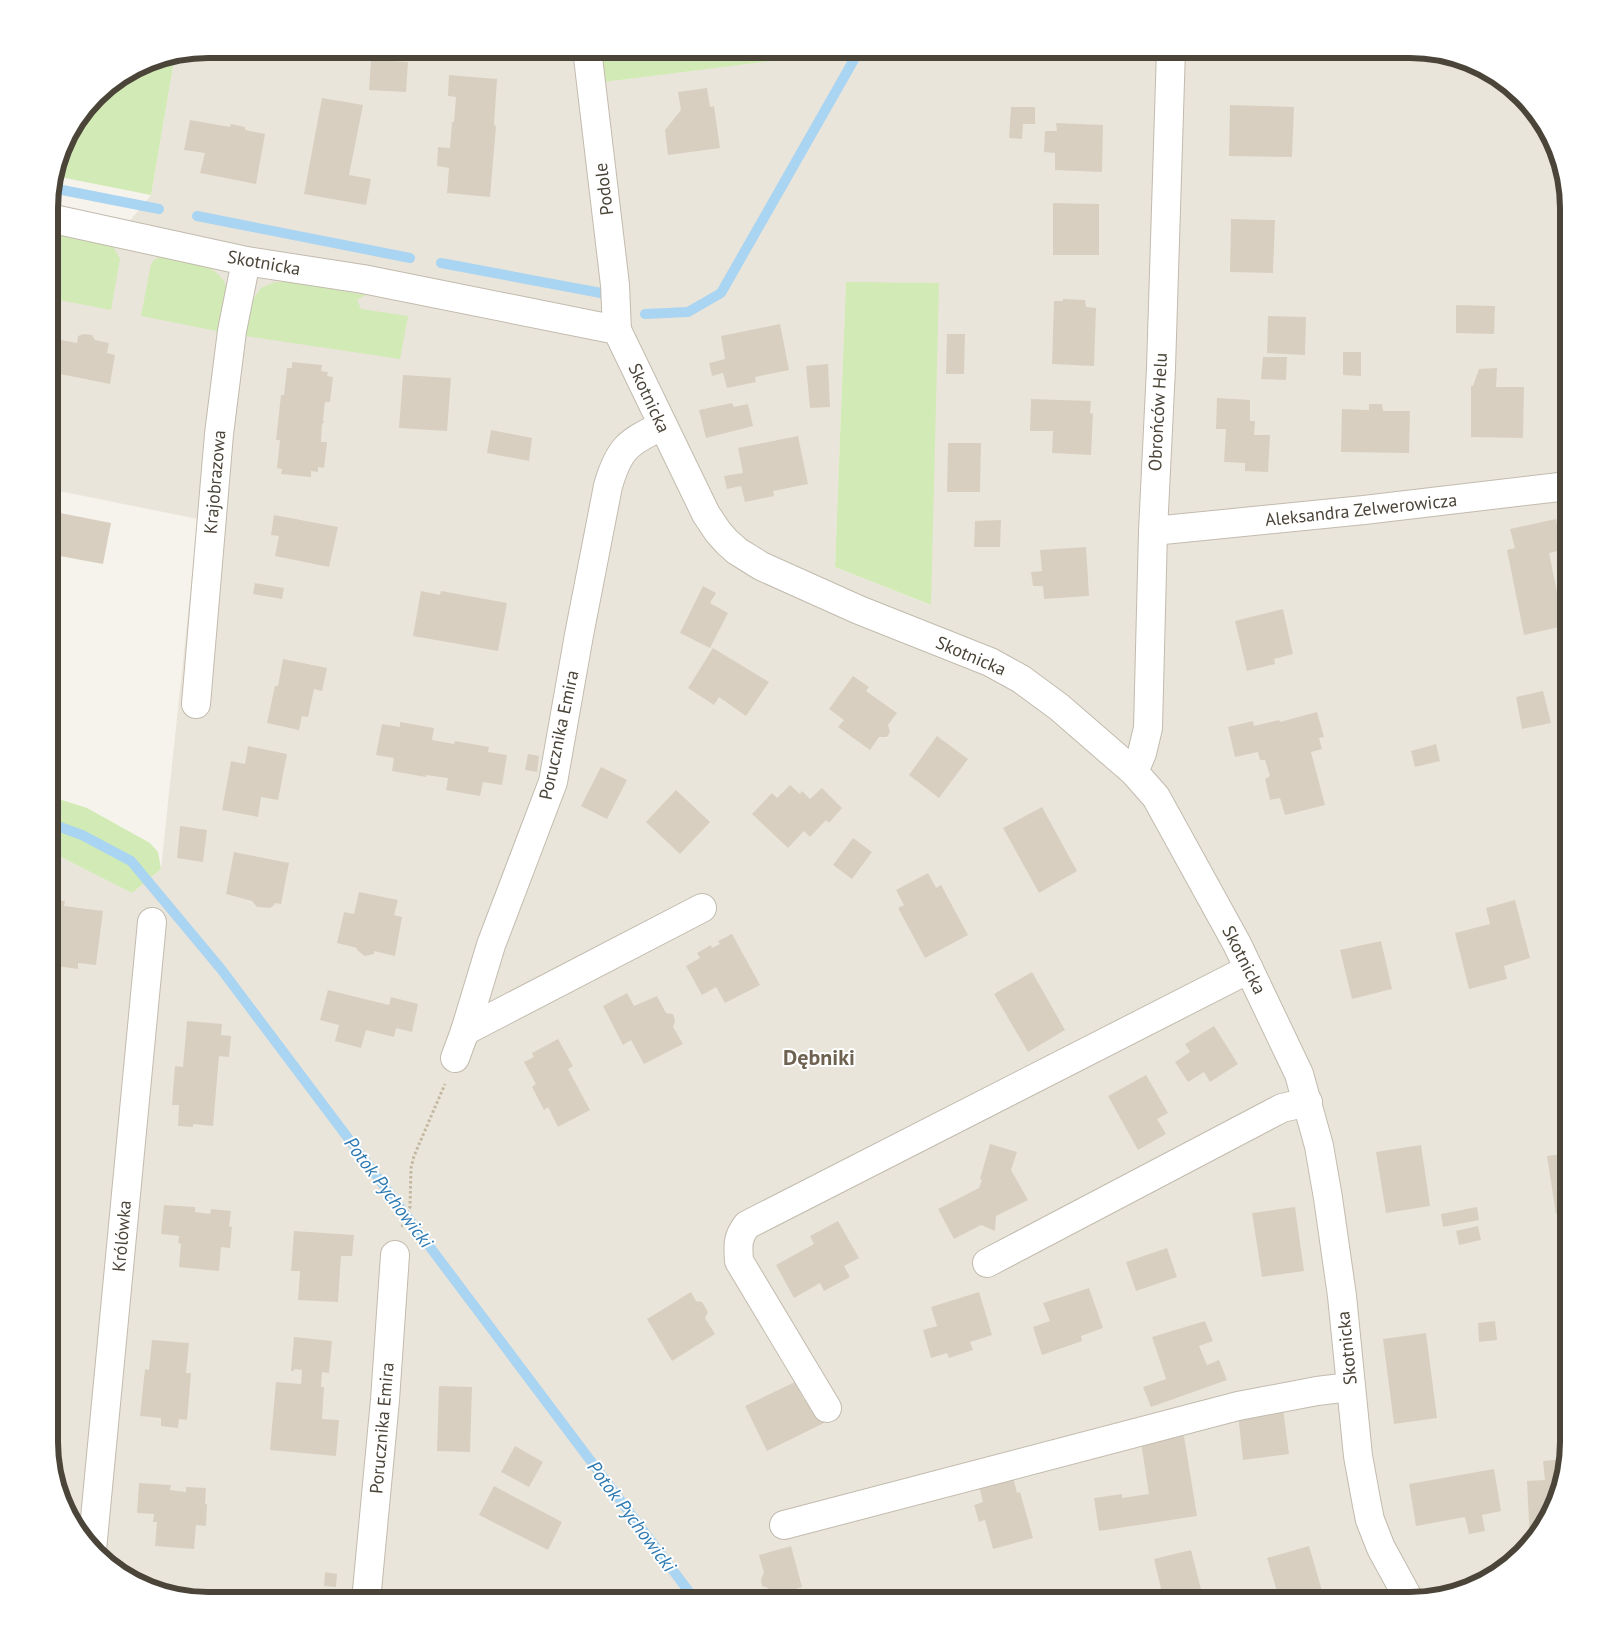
<svg xmlns="http://www.w3.org/2000/svg" width="1617" height="1650" font-family="'PT Sans',sans-serif">
<style>
.residential{fill:#eae5da;fill-rule:evenodd}
.green{fill:#d2eab5}
.lines{fill:none;stroke-linecap:round;stroke-linejoin:round}
.stream{stroke:#a9d4f2;stroke-width:10}
.building{fill:#d8cfc1}
.minor-casing{stroke:#c2bbae;stroke-width:30}
.path{stroke:#c4b79f;stroke-width:3;stroke-dasharray:2.5 2.5;stroke-linecap:butt}
.minor{stroke:#fff;stroke-width:28}
.labels{text-anchor:middle;stroke-width:4;stroke-linejoin:round;paint-order:stroke}
.street-label{font-size:18px;fill:#4b4439;stroke:#fff}
.water-label{font-size:19px;font-style:italic;fill:#2e7ab2;stroke:#fff}
.district-label{font-size:22px;font-weight:bold;fill:#6e6250;stroke:#fff}
.rim{fill:none;stroke:#4b4439;stroke-width:6}
</style>
<rect width="100%" height="100%" fill="#f6f3ec"/>
<!-- residential -->
<path class="residential" d="M208,49H319L327,50L328,49H600L604,82L844,52V49H1419L1480,65L1529,103L1560,156L1568,207V1442L1552,1512L1514,1562L1461,1593L1410,1601H208L138,1585L88,1547L61,1503L49,1443V851L132,893L161,869L198,519L49,489V232L110,245L151,195L175,55ZM846,283H938L930,605L835,567Z"/>
<!-- green -->
<g class="green">
<path d="M600,49H844L845,52L604,82Z"/>
<path d="M175,55L151,195L55,176L65,137L103,88L147,61Z"/>
<path d="M49,230L111,242L120,259L111,310L49,298Z"/>
<path d="M160,257C183,257 224,265 227,291L222,332L141,316L151,264L155,259Z"/>
<path d="M275,282H292L366,295L357,300L361,309L408,316L400,359L245,336L252,301L261,288Z"/>
<path d="M846,282L939,283L931,605L835,567Z"/>
<path d="M49,796L87,808L150,843L158,852L161,869L132,893L49,851Z"/>
</g>
<g class="lines">
<!-- stream -->
<g class="stream">
<path d="M52,188L159,209"/>
<path d="M197,216L410,258"/>
<path d="M441,263L601,293"/>
<path d="M645,314L688,312L721,293L860,49"/>
<path d="M49,823L82,835L131,861L221,969L696,1601"/>
</g>
</g>
<!-- building -->
<g class="building">
<path d="M396,49H422V50L396,53Z"/>
<path d="M1058,49H1106L1105,60L1058,59Z"/>
<path d="M1236,49H1280V52L1236,51Z"/>
<path d="M371,60L408,62L406,92L369,90Z"/>
<path d="M1477,65H1480L1491,74L1477,73Z"/>
<path d="M449,75L497,79L494,125L496,126L490,197L447,193L449,168L437,166L438,147L450,148L452,122H454L456,97L448,96Z"/>
<path d="M707,88L710,107L714,106L720,148L668,155L665,130L681,110L678,92Z"/>
<path d="M322,98L363,105L349,175L371,179L366,205L304,194Z"/>
<path d="M1230,105L1294,107L1292,157L1229,156Z"/>
<path d="M1011,107H1035V124H1023L1022,139L1009,138Z"/>
<path d="M190,120L230,127L231,124L245,127V130L265,134L256,184L200,173L205,153L184,150Z"/>
<path d="M1056,123L1103,125L1102,172L1055,170V153L1044,152L1045,131H1057Z"/>
<path d="M1053,203L1099,204V255H1053Z"/>
<path d="M1231,219L1275,220L1273,273L1230,272Z"/>
<path d="M1063,299L1085,300L1086,307L1096,308L1094,366L1052,364L1054,301H1063Z"/>
<path d="M1456,305L1495,306L1494,334L1456,333Z"/>
<path d="M1268,316L1306,317L1305,355L1267,353Z"/>
<path d="M780,324L789,370L755,377L756,382L727,388L723,373L712,376L709,363L725,359L721,336Z"/>
<path d="M84,334L92,335L95,340L109,343L107,353L115,355L110,384L50,372L56,339L77,343L78,336Z"/>
<path d="M947,334H965L964,374H946Z"/>
<path d="M1343,352H1361V376L1343,375Z"/>
<path d="M1263,357H1287L1286,380L1261,379Z"/>
<path d="M292,362L322,365L321,371L328,372L327,376L333,377L330,402H325L323,420L324,422L322,424L321,442H327L324,468L318,467V472L311,471V477L281,474L282,469L277,468L280,440H276L281,395H284L287,368H292Z"/>
<path d="M828,364L830,407L810,408L806,366Z"/>
<path d="M1497,368L1496,387H1524L1523,438L1471,437V386H1473L1479,369Z"/>
<path d="M403,375L451,378L447,431L399,428Z"/>
<path d="M1217,398L1250,400V421H1255L1254,435H1270L1268,472L1245,471V463L1224,462L1226,429H1216Z"/>
<path d="M1031,399L1091,401L1090,413L1093,414L1091,455L1052,453L1053,431H1030Z"/>
<path d="M732,403L734,407L748,404L753,426L706,438L699,410Z"/>
<path d="M1369,404H1382L1383,411H1410L1409,453L1341,452L1342,409L1369,410Z"/>
<path d="M491,430L532,438L529,461L487,453Z"/>
<path d="M798,436L808,484L773,491L774,496L745,502L741,486L727,489L724,476L743,473L738,448Z"/>
<path d="M948,443H981L980,492H947Z"/>
<path d="M50,511L111,523L103,564L49,554Z"/>
<path d="M274,515L338,527L329,567L275,556L279,536L271,535Z"/>
<path d="M1556,519L1562,550L1549,553L1564,626L1524,635L1507,550L1515,548L1510,529Z"/>
<path d="M1001,520L1000,547H974L975,521Z"/>
<path d="M1086,547L1089,596L1044,599L1043,586H1033L1031,572L1042,571L1040,550Z"/>
<path d="M255,583L284,588L282,599L253,594Z"/>
<path d="M703,586L716,593L710,603L728,613L710,648L680,633Z"/>
<path d="M421,591L440,595L441,591L507,603L498,651L413,636Z"/>
<path d="M1283,609L1293,654L1274,659L1275,664L1247,671L1235,621Z"/>
<path d="M713,648L769,682L746,716L719,697L714,705L688,688Z"/>
<path d="M283,659L327,668L322,691L314,689L308,717L302,716L299,730L267,723L275,686H278Z"/>
<path d="M853,676L869,687L866,691L897,713L888,725L890,732L887,737H879L870,750L838,727L844,720L829,709Z"/>
<path d="M1543,691L1551,723L1522,729L1516,697Z"/>
<path d="M1317,712L1324,737L1319,738L1322,749L1311,752L1325,805L1285,815L1280,798L1270,800L1265,779L1270,776L1265,760H1260L1258,752L1235,757L1228,727L1253,721L1254,726L1279,720L1280,722Z"/>
<path d="M400,722L434,728L432,740L454,744L455,741L489,747L488,752L507,755L502,785L483,782L480,796L446,790L448,778L426,775V777L392,771L394,758L376,755L382,724L400,727Z"/>
<path d="M937,736L968,759L939,798L909,775Z"/>
<path d="M1436,744L1440,761L1415,767L1411,751Z"/>
<path d="M248,746L287,754L278,800L261,797L258,817L222,810L231,761L245,764Z"/>
<path d="M528,754L539,756L537,772L525,770Z"/>
<path d="M601,767L627,780L607,819L581,806Z"/>
<path d="M790,785L800,794L802,791L810,799L822,788L842,808L829,823L826,820L810,837L804,831L788,848L752,814L772,793L777,798Z"/>
<path d="M676,790L710,822L680,854L646,822Z"/>
<path d="M1042,807L1077,871L1039,893L1003,828Z"/>
<path d="M180,826L207,830L203,862L177,858Z"/>
<path d="M853,838L872,852L852,879L833,865Z"/>
<path d="M234,852L289,863L281,904L275,903L274,905L270,908L257,907L252,901L226,894Z"/>
<path d="M928,873L936,888L941,885L968,935L925,958L898,908L904,905L896,890Z"/>
<path d="M359,892L398,900L394,915L402,917L395,956L374,951V954L365,956L357,950V948L337,943L344,912L354,914Z"/>
<path d="M49,899L65,901L64,906L103,911L96,965L78,963V969L49,965Z"/>
<path d="M1515,900L1530,958L1504,966L1507,979L1469,989L1455,933L1490,924L1486,908Z"/>
<path d="M732,934L760,985L725,1003L716,987L702,995L686,966L700,958L697,953L711,945L712,948L720,944L718,941Z"/>
<path d="M1381,941L1392,989L1352,999L1340,950Z"/>
<path d="M1032,972L1065,1030L1028,1052L994,994Z"/>
<path d="M328,990L389,1005L391,997L418,1004L412,1032L396,1028L394,1037L366,1030L361,1048L335,1041L339,1025L320,1020Z"/>
<path d="M627,993L634,1006L657,996L666,1013L673,1014L675,1021L673,1027L683,1044L644,1064L631,1040L623,1045L603,1006Z"/>
<path d="M187,1021L222,1024L221,1035L231,1036L229,1057L219,1056L213,1126L193,1124V1127L178,1126L179,1105H172L175,1066L183,1067Z"/>
<path d="M1214,1026L1238,1064L1210,1082L1204,1072L1188,1082L1175,1062L1190,1052L1185,1044Z"/>
<path d="M558,1039L573,1066L568,1069L590,1110L558,1127L548,1107L544,1110L532,1087L536,1084L524,1062L534,1057L532,1053Z"/>
<path d="M1146,1075L1168,1113L1157,1119L1166,1134L1138,1150L1108,1096Z"/>
<path d="M990,1144L1017,1152L1011,1170L1028,1200L996,1216L995,1231L981,1225L954,1239L938,1209L979,1188L982,1180L980,1179Z"/>
<path d="M1421,1145L1430,1206L1386,1213L1376,1152Z"/>
<path d="M1568,1153V1216L1560,1217V1214H1556L1547,1156Z"/>
<path d="M49,1196H51L56,1201L55,1208L49,1213Z"/>
<path d="M164,1205L195,1207V1212L210,1214L211,1209L231,1211L229,1226L232,1227L230,1248L221,1247L219,1271L179,1267L181,1244L178,1243L179,1236L161,1234Z"/>
<path d="M1295,1207L1304,1271L1262,1277L1252,1213Z"/>
<path d="M1477,1207L1479,1220L1443,1227L1441,1214Z"/>
<path d="M838,1221L859,1258L844,1266L850,1277L824,1291L820,1283L794,1298L776,1265L814,1244L810,1236Z"/>
<path d="M1478,1226L1481,1240L1459,1245L1456,1231Z"/>
<path d="M294,1231L354,1235L352,1256H341L338,1302L298,1300L300,1271H291Z"/>
<path d="M1167,1248L1177,1277L1136,1291L1126,1262Z"/>
<path d="M1089,1288L1103,1328L1081,1336L1082,1341L1042,1355L1033,1327L1050,1321L1043,1303Z"/>
<path d="M691,1292L696,1301L702,1302L708,1312L705,1318L715,1334L672,1361L647,1319Z"/>
<path d="M979,1292L992,1335L970,1342L973,1350L949,1358L947,1353L931,1358L923,1330L937,1326L931,1307Z"/>
<path d="M1205,1321L1213,1341L1199,1346L1207,1365L1219,1360L1227,1380L1151,1407L1143,1387L1166,1379L1152,1337Z"/>
<path d="M1495,1321L1497,1340L1479,1342L1478,1323Z"/>
<path d="M1426,1333L1437,1418L1394,1424L1383,1339Z"/>
<path d="M294,1337L332,1341L329,1373L322,1372L321,1387H324L322,1419L339,1420L336,1456L270,1450L276,1382L301,1384L302,1370L294,1369V1371H291Z"/>
<path d="M152,1340L189,1343L186,1373H191L187,1420L179,1419L178,1428L161,1426V1418L140,1416L145,1369L149,1370Z"/>
<path d="M795,1382L804,1400L811,1396L824,1423L767,1451L745,1406Z"/>
<path d="M439,1386L472,1387L470,1452L437,1451Z"/>
<path d="M1283,1409L1289,1454L1243,1460L1238,1414Z"/>
<path d="M1183,1430L1197,1516L1099,1531L1094,1498L1122,1494V1498L1149,1494L1140,1436Z"/>
<path d="M49,1437L60,1441L53,1462L49,1443Z"/>
<path d="M515,1446L543,1462L529,1487L501,1472Z"/>
<path d="M1564,1459L1552,1512L1530,1541L1527,1481L1545,1480L1543,1461Z"/>
<path d="M1494,1469L1501,1511L1482,1515L1485,1531L1469,1534L1465,1517L1416,1526L1409,1484Z"/>
<path d="M1013,1477L1017,1493L1020,1492L1033,1538L993,1549L985,1520L979,1522L974,1505L983,1502L979,1486Z"/>
<path d="M139,1483L171,1485L170,1490L186,1492V1487L206,1488L205,1504H207L206,1526L196,1525L194,1549L155,1546L157,1522H153L154,1514L137,1513Z"/>
<path d="M494,1486L562,1522L548,1550L479,1515Z"/>
<path d="M791,1546L802,1587L770,1596L768,1588L762,1586L761,1579L764,1573L759,1555Z"/>
<path d="M1309,1546L1325,1601H1280L1267,1558Z"/>
<path d="M1191,1550L1204,1601H1164L1154,1559Z"/>
<path d="M325,1572L337,1574L336,1587L324,1586Z"/>
</g>
<g class="lines">
<defs>
<g id="minor">
<path d="M587,49L615,285L617,330"/>
<path d="M49,218L246,261L363,279L617,330L706,514L718,532L727,542L737,551L761,566L859,610L990,662L1021,679L1059,707L1134,772L1156,797L1237,944L1299,1074L1319,1146L1328,1198L1342,1296L1358,1456L1367,1505L1370,1520L1381,1548L1410,1601"/>
<path d="M1153,531L1364,510L1568,486"/>
<path d="M196,704L219,434L232,331L246,261"/>
<path d="M1134,772L1142,753L1148,728L1153,531L1161,368L1171,49"/>
<path d="M465,1031L702,908"/>
<path d="M455,1058L465,1031L491,945L553,782L579,635L608,486C619,448 628,442 662,426"/>
<path d="M987,1263L1282,1108L1308,1102"/>
<path d="M827,1408L739,1261C738,1245 737,1238 747,1225L1249,969"/>
<path d="M784,1525L1238,1406L1317,1391L1350,1387"/>
<path d="M92,1550L152,922"/>
<path d="M366,1601L385,1400L395,1255"/>
</g>
</defs>
<!-- minor casing -->
<use href="#minor" class="minor-casing"/>
<!-- path -->
<path class="path" d="M402,1227L410,1207L411,1168L414,1156L445,1084"/>
<!-- minor -->
<use href="#minor" class="minor"/>
</g>
<g class="labels">
<!-- street labels -->
<g class="street-label">
<text transform="translate(604 189) rotate(-97)" y="6">Podole</text>
<text transform="translate(264 263) rotate(10)" y="6">Skotnicka</text>
<text transform="translate(649 398) rotate(65)" y="6">Skotnicka</text>
<text transform="translate(1158 412) rotate(-87)" y="6">Obrońców Helu</text>
<text transform="translate(215 482) rotate(-85)" y="6">Krajobrazowa</text>
<text transform="translate(1361 510) rotate(-6)" y="6">Aleksandra Zelwerowicza</text>
<text transform="translate(971 656) rotate(23)" y="6">Skotnicka</text>
<text transform="translate(559 735) rotate(-78)" y="6">Porucznika Emira</text>
<text transform="translate(1244 960) rotate(63)" y="6">Skotnicka</text>
<text transform="translate(122 1236) rotate(-85)" y="6">Królówka</text>
<text transform="translate(1347 1348) rotate(-96)" y="6">Skotnicka</text>
<text transform="translate(382 1428) rotate(-85)" y="6">Porucznika Emira</text>
</g>
<!-- water labels -->
<g class="water-label">
<text transform="translate(389 1192) rotate(53)" y="7">Potok Pychowicki</text>
<text transform="translate(632 1516) rotate(53)" y="7">Potok Pychowicki</text>
</g>
<!-- district labels -->
<g class="district-label">
<text x="819" y="1065">Dębniki</text>
</g>
</g>
<!-- crop -->
<path d="M0 0H1617V1650H0ZM208 58H1410A150 150 0 0 1 1560 208V1442A150 150 0 0 1 1410 1592H208A150 150 0 0 1 58 1442V208A150 150 0 0 1 208 58Z" fill="#fff" fill-rule="evenodd"/>
<path class="rim" d="M208 58H1410A150 150 0 0 1 1560 208V1442A150 150 0 0 1 1410 1592H208A150 150 0 0 1 58 1442V208A150 150 0 0 1 208 58Z"/>
</svg>
